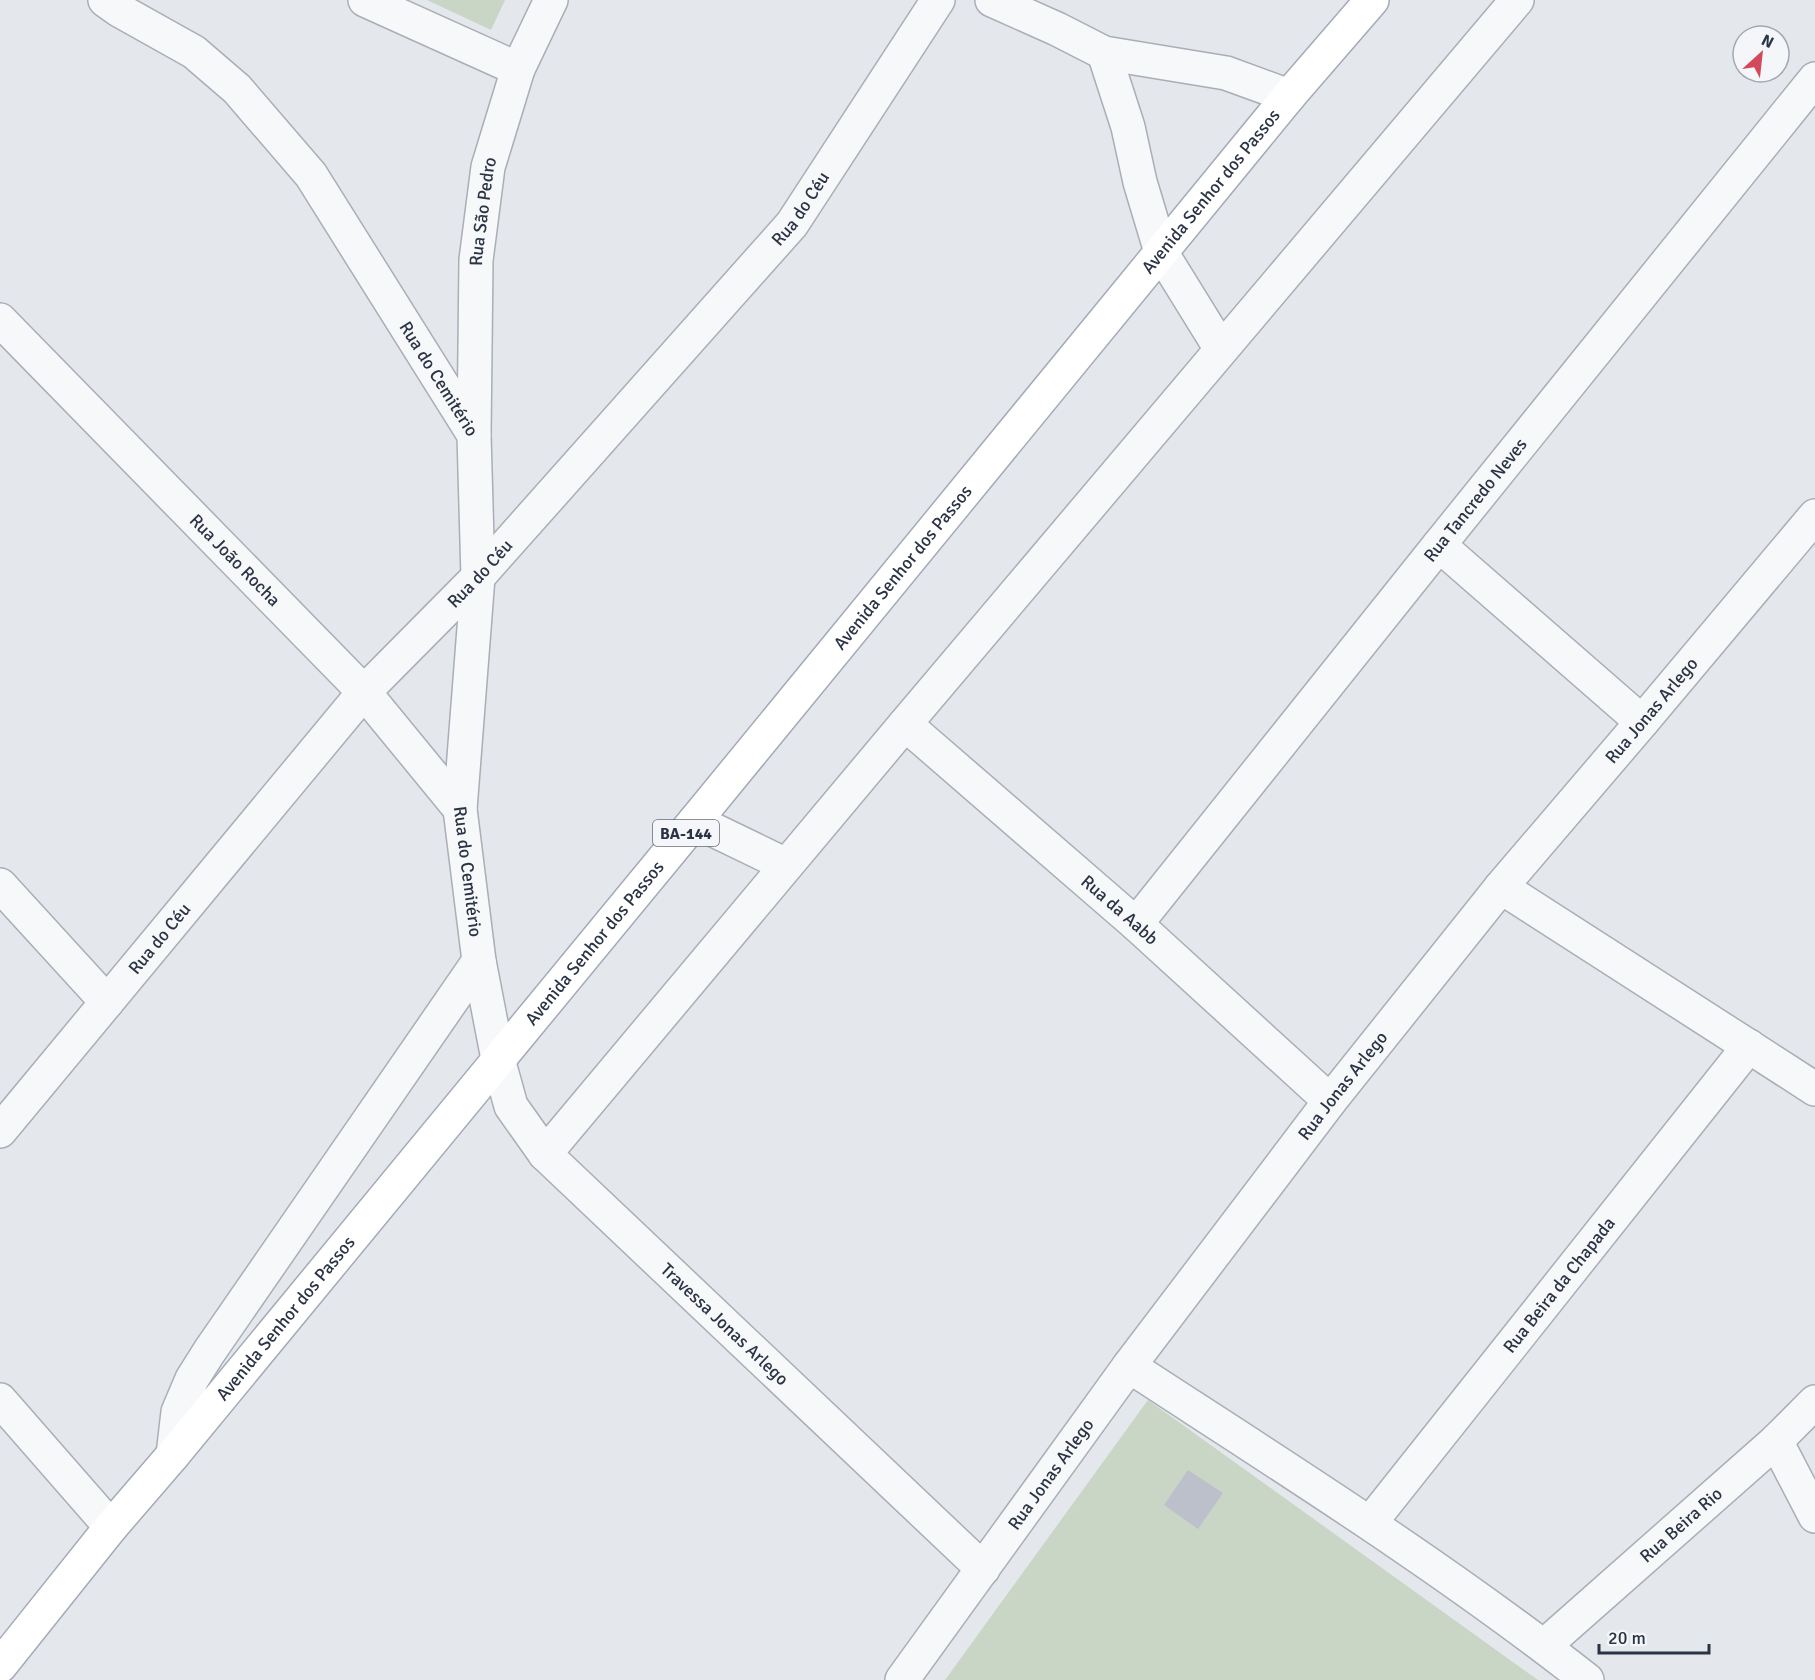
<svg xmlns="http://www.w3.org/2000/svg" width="1815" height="1680" font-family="Signika,sans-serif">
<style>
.green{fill:#c9d6c5}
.building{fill:#bbc0ca}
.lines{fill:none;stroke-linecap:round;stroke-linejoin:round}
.street-casing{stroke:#a9aeb7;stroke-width:36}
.primary-casing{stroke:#a3abb8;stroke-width:36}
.street{stroke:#f7f8fa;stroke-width:33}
.primary{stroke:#fff;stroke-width:33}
.labels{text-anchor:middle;stroke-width:5;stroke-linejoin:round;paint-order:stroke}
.shield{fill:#f4f6f9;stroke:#676e7b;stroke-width:1.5}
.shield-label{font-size:16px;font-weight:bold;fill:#2b3445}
.street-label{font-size:18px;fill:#2b3445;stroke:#f4f6f9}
</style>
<rect width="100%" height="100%" fill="#e4e7ec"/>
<!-- green -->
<g class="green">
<path d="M427,0H505L491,30Z"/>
<path d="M1148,1400L1538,1680H945Z"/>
</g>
<!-- building -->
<path class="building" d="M1188,1470L1223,1493L1198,1529L1164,1505Z"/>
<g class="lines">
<defs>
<g id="street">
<path id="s1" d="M105,0L119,10L194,52L237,89L311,175L474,435L478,577L460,809L479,961L498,1059L511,1106L545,1154L983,1569"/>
<path d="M365,0L518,69"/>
<path d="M992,0L1057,29L1104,53L1226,73L1289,96"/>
<path d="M1104,53L1128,127L1140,182L1161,252L1221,349"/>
<path id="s2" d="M0,320L364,692L460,809"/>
<path id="s3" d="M474,435L476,260L488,167L518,69L551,0"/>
<path d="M1439,545L1642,722"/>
<path id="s4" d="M905,724L1136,924L1330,1101"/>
<path d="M695,821L786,865"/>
<path d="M0,885L107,1002"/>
<path d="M1501,887L1815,1089"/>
<path id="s5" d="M1136,924L1439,545L1815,79"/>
<path id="s6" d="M0,1131L364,692L478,577L792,224L938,0"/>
<path d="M545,1154L905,724L1517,0"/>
<path d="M1129,1366C1284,1467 1442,1566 1587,1680"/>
<path d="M0,1400L111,1527"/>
<path d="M1776,1441L1815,1516"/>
<path d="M173,1455L178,1412L192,1379L209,1352L479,961"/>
<path id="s7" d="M1370,1523L1749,1046"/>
<path id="s8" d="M1544,1646L1776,1441L1815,1402"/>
<path id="s9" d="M902,1680L1129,1366L1330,1101L1501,887L1642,722L1815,516"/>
</g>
<g id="primary">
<path id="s10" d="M0,1666L111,1527L173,1455L695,821L1289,96L1372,0"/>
</g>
</defs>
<!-- street casing -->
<use href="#street" class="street-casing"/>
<!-- primary casing -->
<use href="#primary" class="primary-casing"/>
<!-- street -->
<use href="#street" class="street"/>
<!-- primary -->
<use href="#primary" class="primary"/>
</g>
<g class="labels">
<!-- shield labels -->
<rect class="shield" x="653" y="820" width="66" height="26" rx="4.5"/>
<g class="shield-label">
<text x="686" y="839">BA-144</text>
</g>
<!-- street labels -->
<g class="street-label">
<text dy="6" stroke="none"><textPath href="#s10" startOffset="1908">Avenida Senhor dos Passos</textPath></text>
<text dy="6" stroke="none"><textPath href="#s6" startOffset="1222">Rua do Céu</textPath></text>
<text dy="6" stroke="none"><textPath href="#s3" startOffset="224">Rua São Pedro</textPath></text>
<text dy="6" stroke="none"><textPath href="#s1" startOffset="514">Rua do Cemitério</textPath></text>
<text dy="6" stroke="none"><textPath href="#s5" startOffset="543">Rua Tancredo Neves</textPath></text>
<text dy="6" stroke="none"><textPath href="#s2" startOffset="336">Rua João Rocha</textPath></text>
<text dy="6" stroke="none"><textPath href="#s10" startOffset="1422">Avenida Senhor dos Passos</textPath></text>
<text dy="6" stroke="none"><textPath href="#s6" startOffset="736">Rua do Céu</textPath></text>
<text dy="6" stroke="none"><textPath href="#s9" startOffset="1226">Rua Jonas Arlego</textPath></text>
<text dy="6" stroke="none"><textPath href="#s1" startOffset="1018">Rua do Cemitério</textPath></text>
<text dy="6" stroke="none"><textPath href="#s4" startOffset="284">Rua da Aabb</textPath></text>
<text dy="6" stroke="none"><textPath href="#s6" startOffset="250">Rua do Céu</textPath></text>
<text dy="6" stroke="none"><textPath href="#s10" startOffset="936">Avenida Senhor dos Passos</textPath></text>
<text dy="6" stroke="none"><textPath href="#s9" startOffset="740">Rua Jonas Arlego</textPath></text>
<text dy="6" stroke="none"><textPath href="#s7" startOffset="304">Rua Beira da Chapada</textPath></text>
<text dy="6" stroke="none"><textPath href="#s10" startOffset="450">Avenida Senhor dos Passos</textPath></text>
<text dy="6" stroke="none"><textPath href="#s1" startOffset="1563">Travessa Jonas Arlego</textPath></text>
<text dy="6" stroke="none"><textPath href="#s9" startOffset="254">Rua Jonas Arlego</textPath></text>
<text dy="6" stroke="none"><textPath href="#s8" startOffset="183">Rua Beira Rio</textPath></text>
</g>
</g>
<!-- north arrow -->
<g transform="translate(1761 54) rotate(27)"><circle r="28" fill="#f4f6f9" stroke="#a4a8b1" stroke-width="1.5"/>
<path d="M0-4.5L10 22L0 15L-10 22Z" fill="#d1495b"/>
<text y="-9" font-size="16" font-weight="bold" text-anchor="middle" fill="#2b3445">N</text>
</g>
<!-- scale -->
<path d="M1599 1644v9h110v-9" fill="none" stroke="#2b3445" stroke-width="3"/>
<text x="1608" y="1644" font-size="18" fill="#2b3445" stroke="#f4f6f9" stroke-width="4.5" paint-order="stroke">20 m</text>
</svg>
